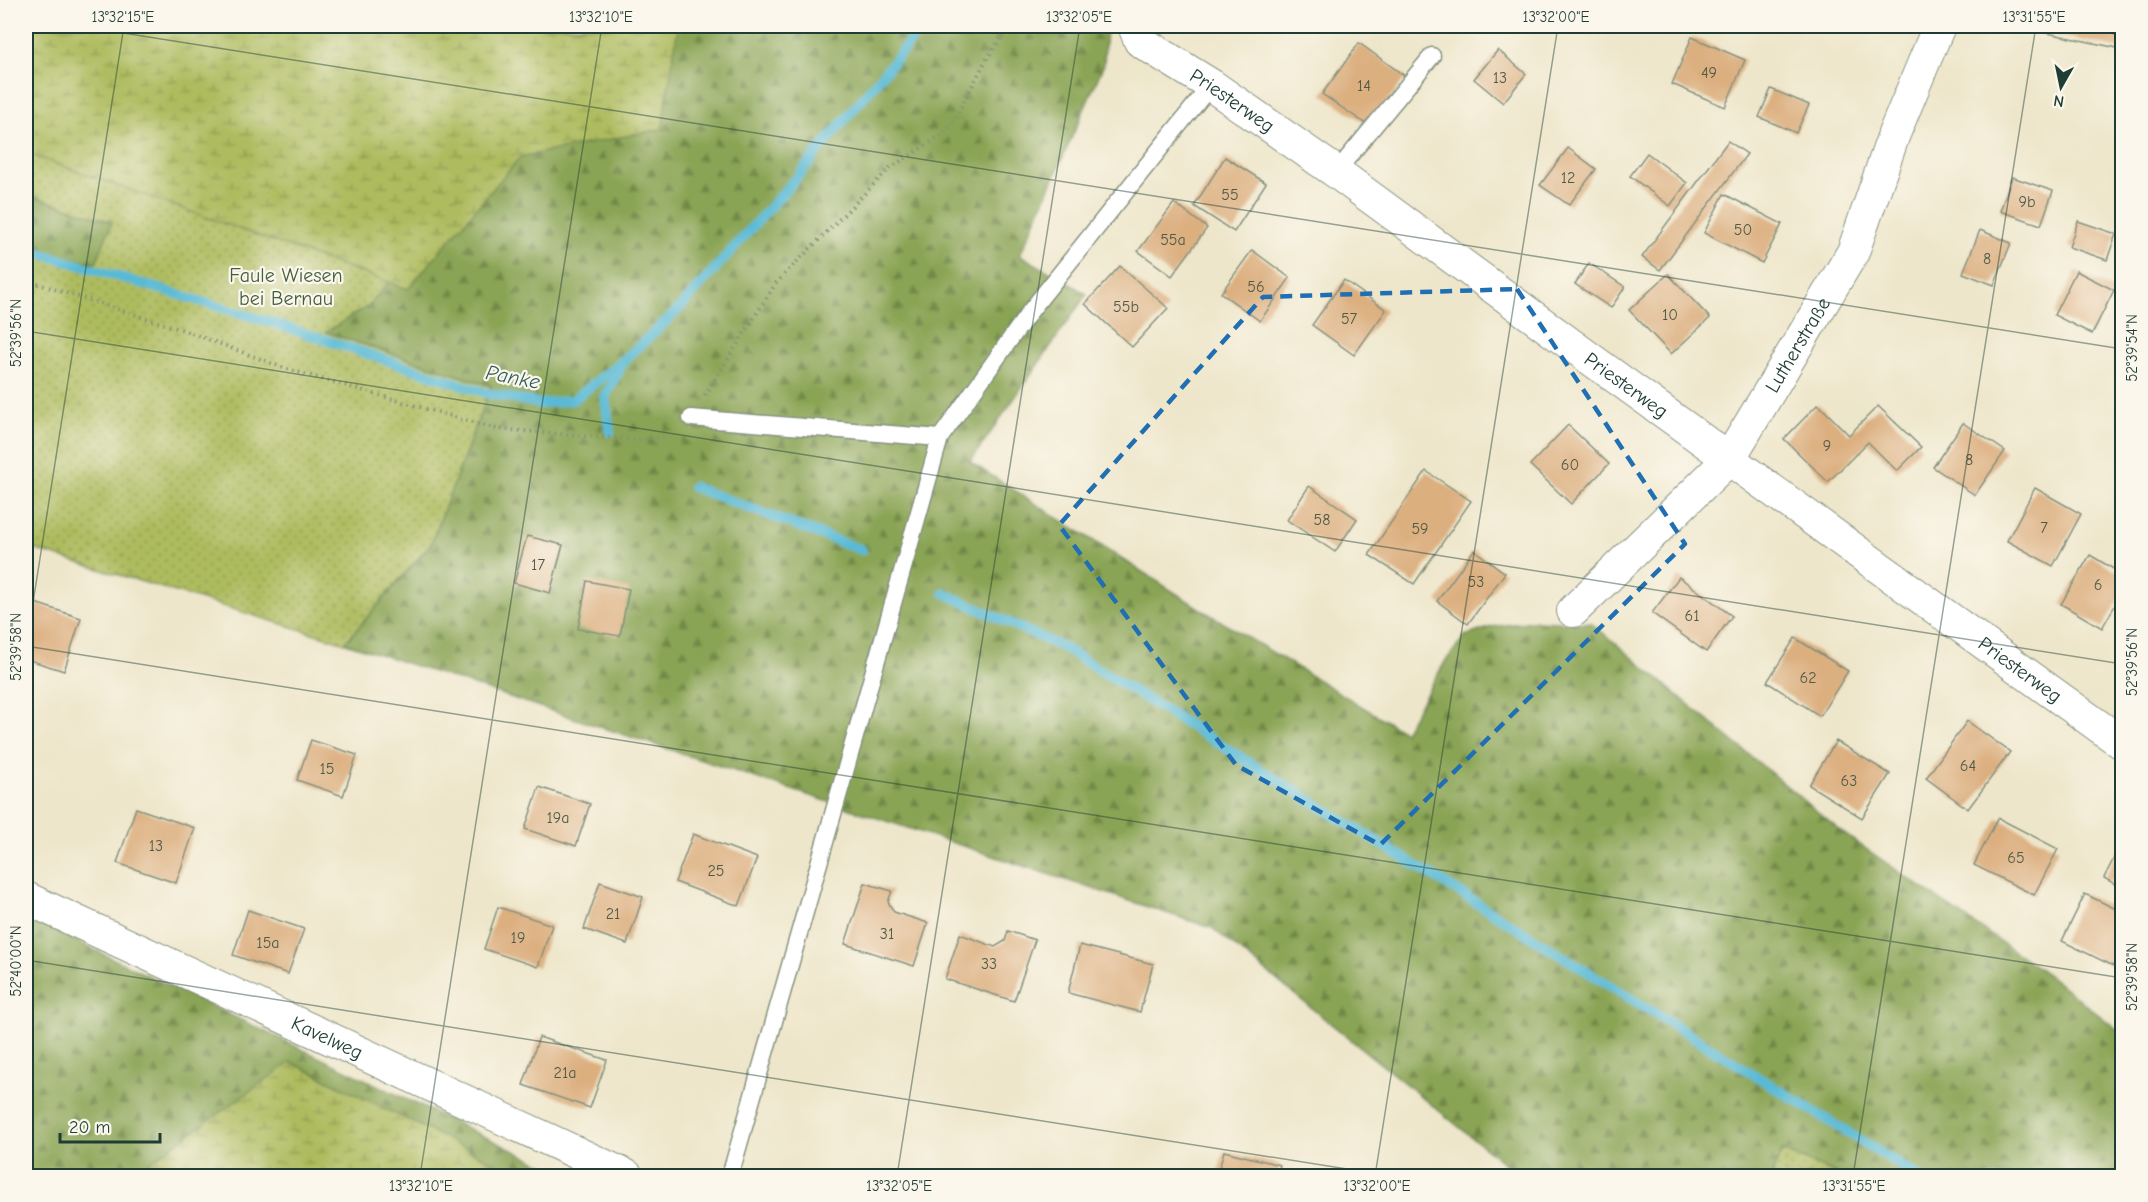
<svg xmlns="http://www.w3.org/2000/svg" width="2148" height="1202" font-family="'Comic Neue',sans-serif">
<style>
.grass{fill:url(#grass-dots);stroke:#667c49;stroke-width:1.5}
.forest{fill:url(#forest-firs);stroke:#547044;stroke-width:1.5}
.wetland{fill:url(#wetland-marsh);stroke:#667c49;stroke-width:1.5}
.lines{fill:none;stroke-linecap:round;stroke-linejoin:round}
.stream{stroke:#58bad6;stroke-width:10}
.building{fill:#dcaf7f}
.lane-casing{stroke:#86927f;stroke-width:19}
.street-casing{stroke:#86927f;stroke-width:34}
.path{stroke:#86927f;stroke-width:4;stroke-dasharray:1.5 4.5;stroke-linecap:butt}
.lane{stroke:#fff;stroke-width:16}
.street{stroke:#fff;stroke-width:32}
.marked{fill:none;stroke:#1f6fb2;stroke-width:4.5;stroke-dasharray:12 8;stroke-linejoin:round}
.ticks{fill:none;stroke:#1f3d34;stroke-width:1.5;stroke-opacity:0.45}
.labels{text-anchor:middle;stroke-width:4.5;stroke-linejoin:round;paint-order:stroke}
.number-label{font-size:16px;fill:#4e5a47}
.street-label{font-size:20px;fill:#1f3d34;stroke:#fbf7ec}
.park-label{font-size:20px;fill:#435d3e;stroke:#fbf7ec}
.water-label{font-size:21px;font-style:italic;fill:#2d5c5c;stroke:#fbf7ec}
.neatline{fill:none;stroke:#1f3d34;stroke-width:2}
.ticks-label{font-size:15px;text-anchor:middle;fill:#1f3d34}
</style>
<defs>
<pattern id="grass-dots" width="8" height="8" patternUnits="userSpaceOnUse" patternTransform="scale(1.5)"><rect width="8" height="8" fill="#aebc5e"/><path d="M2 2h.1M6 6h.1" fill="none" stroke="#8d9a4e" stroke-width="1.8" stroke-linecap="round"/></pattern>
<pattern id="forest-firs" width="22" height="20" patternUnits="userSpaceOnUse" patternTransform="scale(1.5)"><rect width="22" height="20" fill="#8aa455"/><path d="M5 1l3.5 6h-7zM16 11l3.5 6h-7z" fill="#708747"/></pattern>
<pattern id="wetland-marsh" width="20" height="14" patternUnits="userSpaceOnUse" patternTransform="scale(1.5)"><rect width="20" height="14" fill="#aebc5e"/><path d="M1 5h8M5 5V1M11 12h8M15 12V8" fill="none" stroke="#8d9a4e"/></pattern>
</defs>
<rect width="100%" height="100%" fill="#fbf7ec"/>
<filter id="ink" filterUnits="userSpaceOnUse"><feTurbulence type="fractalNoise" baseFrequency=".0167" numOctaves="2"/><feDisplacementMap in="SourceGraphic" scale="12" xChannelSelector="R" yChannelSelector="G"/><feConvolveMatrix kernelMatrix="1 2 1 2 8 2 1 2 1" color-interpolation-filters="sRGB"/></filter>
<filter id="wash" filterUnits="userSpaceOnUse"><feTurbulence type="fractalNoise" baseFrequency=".008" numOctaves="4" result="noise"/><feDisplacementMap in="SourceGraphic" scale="24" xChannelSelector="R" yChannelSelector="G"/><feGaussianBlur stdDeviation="1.35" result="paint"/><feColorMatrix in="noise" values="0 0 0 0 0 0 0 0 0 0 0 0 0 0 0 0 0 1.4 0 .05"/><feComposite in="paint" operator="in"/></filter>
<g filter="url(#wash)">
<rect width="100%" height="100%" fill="#eee6ca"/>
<!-- grass -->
<g class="grass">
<path d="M26,26H828L445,508L431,544L345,643L26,547Z"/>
<path d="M1782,1150L1843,1176H1771Z"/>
</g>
<!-- forest -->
<g class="forest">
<path d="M654,26H1106L1104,64L1020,255L1087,294L970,462L1199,608L1404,732L1445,662L1465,636L1492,627L1533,621L1591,623L1843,833L2047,974L2122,1033V1176H1843L1782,1151L1771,1176H1520L1212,928L345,643L431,544L491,386L326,332L370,305L505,137Z"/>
<path d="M26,194L112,222L96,263L26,251Z"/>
<path d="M26,917L567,1176H26Z"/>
</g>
<!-- wetland -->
<g class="wetland">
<path d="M26,26H678L662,129L520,157L408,289L26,153Z"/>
<path d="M291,1062L521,1176H130Z"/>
</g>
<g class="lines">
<!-- stream -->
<g class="stream">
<path d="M26,249L286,327L486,393L541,404L573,400L624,360L679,309L797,177L923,26"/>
<path d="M610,432L605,397L622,365"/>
<path d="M693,487L862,550"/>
<path d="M944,593L1064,648L1918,1176"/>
</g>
</g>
<g id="blocks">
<!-- building -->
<g class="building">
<path d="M2039,26H2122V49L2038,31Z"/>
<path d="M1692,37L1745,60L1725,107L1672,84Z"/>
<path d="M1359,43L1406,77L1369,126L1322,94Z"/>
<path d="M1498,50L1526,74L1503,103L1474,79Z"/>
<path d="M1771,89L1809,105L1796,133L1759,117Z"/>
<path d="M1728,141L1747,154L1660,270L1642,257Z"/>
<path d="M1568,148L1596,169L1569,205L1540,185Z"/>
<path d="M1647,153L1687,183L1670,206L1630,176Z"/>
<path d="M1225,157L1266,183L1234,232L1194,206Z"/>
<path d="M2012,177L2053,191L2041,225L2000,211Z"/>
<path d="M1724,194L1782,224L1762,263L1704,233Z"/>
<path d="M1174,203L1207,228L1172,276L1138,251Z"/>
<path d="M2078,221L2116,234L2107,260L2069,247Z"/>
<path d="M1980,230L2011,243L1994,285L1963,273Z"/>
<path d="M1252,250L1290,278L1260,321L1221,293Z"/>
<path d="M1589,263L1625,287L1611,308L1575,284Z"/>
<path d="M1120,266L1168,308L1132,347L1085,304Z"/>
<path d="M2076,271L2114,290L2092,334L2054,315Z"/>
<path d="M1668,274L1710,318L1671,354L1629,310Z"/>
<path d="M1344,280L1386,310L1354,355L1312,325Z"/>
<path d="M1818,404L1849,435L1878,406L1921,447L1897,471L1868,442L1828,482L1784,439Z"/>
<path d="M1963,423L2005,451L1975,495L1933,467Z"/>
<path d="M1568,425L1609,464L1571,504L1530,465Z"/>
<path d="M1426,471L1471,501L1414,584L1369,555Z"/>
<path d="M1309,486L1357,519L1335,552L1287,520Z"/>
<path d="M2035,488L2081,514L2053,566L2007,541Z"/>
<path d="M527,536L563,545L550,593L514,583Z"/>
<path d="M1474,550L1505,573L1468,624L1437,601Z"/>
<path d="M2090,555L2122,574V593L2102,628L2061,604Z"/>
<path d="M1679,577L1732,616L1706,652L1652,613Z"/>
<path d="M587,581L629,589L620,636L578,629Z"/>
<path d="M26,600L81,618L64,671L26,659Z"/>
<path d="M1795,638L1848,671L1820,716L1767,682Z"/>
<path d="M1967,721L2010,752L1968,809L1926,778Z"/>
<path d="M311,740L357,755L343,796L297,780Z"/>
<path d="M1836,741L1890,774L1862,818L1809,785Z"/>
<path d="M539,787L590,804L576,846L525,829Z"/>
<path d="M136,808L195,828L176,883L117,863Z"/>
<path d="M1998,818L2058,849L2034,895L1974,865Z"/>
<path d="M693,834L757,858L739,906L675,882Z"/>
<path d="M2122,842V888L2104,878Z"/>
<path d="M600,882L643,897L627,944L584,929Z"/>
<path d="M865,883L892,891L888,902L894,912L928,923L914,966L845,944Z"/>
<path d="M2085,894L2122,912V966L2121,970L2062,941Z"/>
<path d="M498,907L552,925L538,967L484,949Z"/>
<path d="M248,910L304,929L288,974L233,955Z"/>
<path d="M1008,931L1035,940L1014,1001L945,979L960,934L995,947L1005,941Z"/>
<path d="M1080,945L1153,964L1140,1012L1068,993Z"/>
<path d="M539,1037L607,1060L590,1108L523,1085Z"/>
<path d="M1224,1151L1280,1165L1277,1176H1217Z"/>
</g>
</g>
</g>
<g filter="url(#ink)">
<use href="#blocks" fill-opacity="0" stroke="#86927f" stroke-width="1.5"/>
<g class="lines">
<defs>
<g id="lane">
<path d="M1336,172L1432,56"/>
<path d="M691,418L940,438"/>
<path d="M730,1176L940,438L1031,310L1211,85"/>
</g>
<g id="street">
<path id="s1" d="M1134,26L1140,41L1211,85L1336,172L1592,360L2122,743"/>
<path id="s2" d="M1573,611L1729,459L1853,252L1894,134L1939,26"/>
<path id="s3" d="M26,898L627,1176"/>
</g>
</defs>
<!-- lane casing -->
<use href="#lane" class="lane-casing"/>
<!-- street casing -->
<use href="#street" class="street-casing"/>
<!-- path -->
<g class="path">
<path d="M26,280L186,331L284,368L497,429L640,440L673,435"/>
<path d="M705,395L776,283L890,168L942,135L953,122L986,60L1009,26"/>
</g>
<!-- lane -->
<use href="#lane" class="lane"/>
<!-- street -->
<use href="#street" class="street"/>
</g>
</g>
<!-- marked area -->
<path class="marked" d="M1517,289L1685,544L1380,845L1236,765L1059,525L1263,297Z"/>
<!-- ticks -->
<path class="ticks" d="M79,26L2122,349M2064,26L2122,35M26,331L2122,664M26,646L2122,978M26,647L124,26M26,960L1391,1176M420,1176L602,26M897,1176L1080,26M1375,1176L1558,26M1853,1176L2036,26"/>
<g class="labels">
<!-- number labels -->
<g class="number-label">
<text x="1709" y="78">49</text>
<text x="1500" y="83">13</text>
<text x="1364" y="91">14</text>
<text x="1568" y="183">12</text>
<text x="1230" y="200">55</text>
<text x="2027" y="207">9b</text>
<text x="1743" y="235">50</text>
<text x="1173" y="245">55a</text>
<text x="1987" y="264">8</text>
<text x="1256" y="292">56</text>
<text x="1126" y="312">55b</text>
<text x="1670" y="320">10</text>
<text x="1349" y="324">57</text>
<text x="1827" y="451">9</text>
<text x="1969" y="465">8</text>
<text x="1570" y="470">60</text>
<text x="1322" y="525">58</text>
<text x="2044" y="533">7</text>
<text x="1420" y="534">59</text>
<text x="538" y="570">17</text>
<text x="1476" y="587">53</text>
<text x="2098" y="590">6</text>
<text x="1692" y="621">61</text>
<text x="1808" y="683">62</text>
<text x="1968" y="771">64</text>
<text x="327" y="774">15</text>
<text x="1849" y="786">63</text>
<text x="558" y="823">19a</text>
<text x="156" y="851">13</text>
<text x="2016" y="863">65</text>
<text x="716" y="876">25</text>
<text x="613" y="919">21</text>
<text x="887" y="939">31</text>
<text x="518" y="943">19</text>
<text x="268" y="948">15a</text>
<text x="989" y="969">33</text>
<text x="565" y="1078">21a</text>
</g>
<!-- street labels -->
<g class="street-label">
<text dy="7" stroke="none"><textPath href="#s1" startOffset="126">Priesterweg</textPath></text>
<text dy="7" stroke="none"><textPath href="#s2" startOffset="351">Lutherstraße</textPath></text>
<text dy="7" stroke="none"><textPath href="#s1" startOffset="612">Priesterweg</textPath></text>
<text dy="7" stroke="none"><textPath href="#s1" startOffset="1098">Priesterweg</textPath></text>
<text dy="7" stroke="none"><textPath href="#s3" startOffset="332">Kavelweg</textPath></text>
</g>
<!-- park labels -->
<g class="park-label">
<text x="286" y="282">Faule Wiesen<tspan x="286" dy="23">bei Bernau</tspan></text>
</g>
<!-- water labels -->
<g class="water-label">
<text transform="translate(513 377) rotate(11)" y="7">Panke</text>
</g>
</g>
<!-- margin -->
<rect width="2148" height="1202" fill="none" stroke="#fbf7ec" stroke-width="66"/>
<!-- north arrow -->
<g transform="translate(2061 87) rotate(189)" stroke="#fbf7ec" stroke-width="4.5" paint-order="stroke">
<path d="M0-4.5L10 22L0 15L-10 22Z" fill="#1f3d34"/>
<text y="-9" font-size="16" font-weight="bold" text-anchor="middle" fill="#1f3d34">N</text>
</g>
<!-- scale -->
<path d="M60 1133v9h100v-9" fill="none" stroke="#1f3d34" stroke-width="3"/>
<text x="69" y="1133" font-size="18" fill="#1f3d34" stroke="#fbf7ec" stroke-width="4.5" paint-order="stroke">20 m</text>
<rect x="33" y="33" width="2082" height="1136" class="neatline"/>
<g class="ticks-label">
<text x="123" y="22">13°32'15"E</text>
<text x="601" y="22">13°32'10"E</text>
<text x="1079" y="22">13°32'05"E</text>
<text x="1556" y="22">13°32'00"E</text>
<text x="2034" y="22">13°31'55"E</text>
<text transform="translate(16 333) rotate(-90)" y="5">52°39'56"N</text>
<text transform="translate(2132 348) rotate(-90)" y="5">52°39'54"N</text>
<text transform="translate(16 647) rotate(-90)" y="5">52°39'58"N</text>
<text transform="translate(2132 662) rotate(-90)" y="5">52°39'56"N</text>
<text transform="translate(16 961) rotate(-90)" y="5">52°40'00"N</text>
<text transform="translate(2132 977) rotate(-90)" y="5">52°39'58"N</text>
<text x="421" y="1191">13°32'10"E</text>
<text x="899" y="1191">13°32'05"E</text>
<text x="1377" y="1191">13°32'00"E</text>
<text x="1854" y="1191">13°31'55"E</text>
</g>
</svg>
